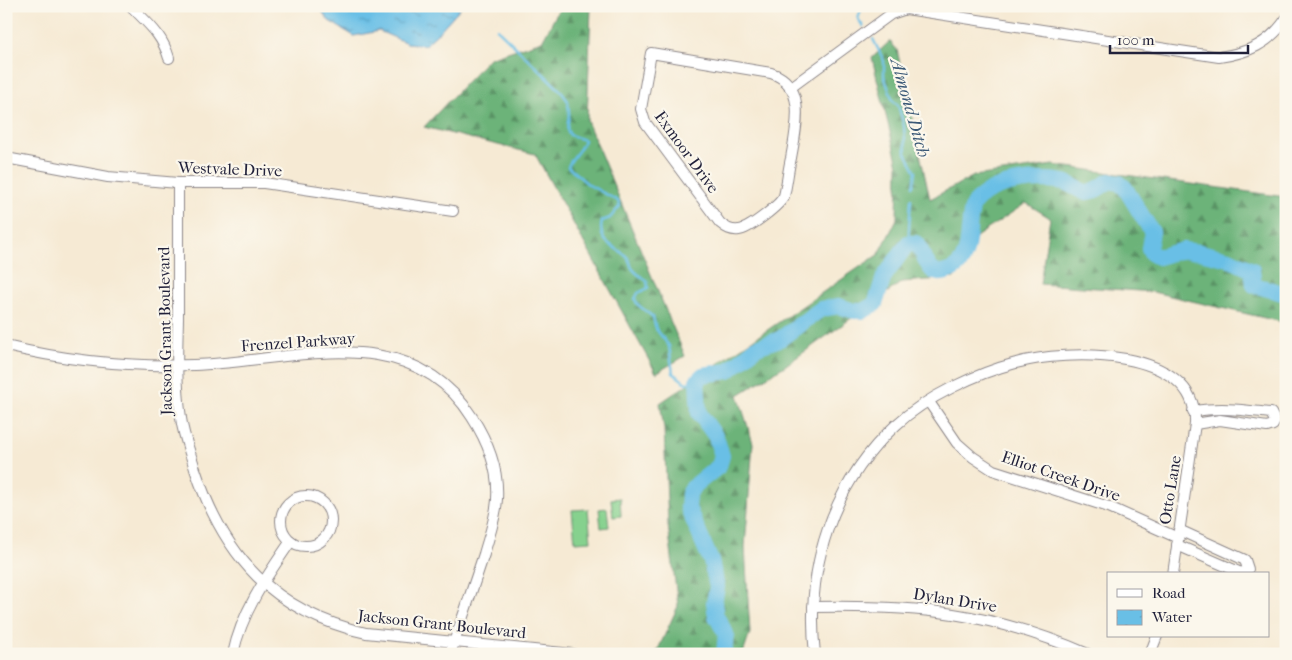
<svg xmlns="http://www.w3.org/2000/svg" width="1292" height="660" font-family="'IM FELL French Canon',serif">
  <style>
    .forest { fill: url(#forest-firs); stroke: #476a5a }
    .pitch { fill: #86d18e; stroke: #547a64 }
    .water { fill: url(#water-ripples); stroke: #467090 }
    .lines { fill: none; stroke-linecap: round; stroke-linejoin: round }
    .stream { stroke: #69bfe6; stroke-width: 2.5 }
    .river { stroke: #69bfe6; stroke-width: 16 }
    .street-casing { stroke: #8c8688; stroke-width: 12 }
    .street { stroke: #fff; stroke-width: 10 }
    .labels { text-anchor: middle; dominant-baseline: central; stroke-width: 4.5; stroke-linejoin: round; paint-order: stroke }
    .street-label { font-size: 16px; fill: #22223b; stroke: #fbf7ec }
    .water-label { font-size: 18px; font-style: italic; fill: #3b5977; stroke: #fbf7ec }
  </style>
  <defs>
    <pattern id="forest-firs" width="22" height="20" patternUnits="userSpaceOnUse" patternTransform="scale(1.25)"><rect width="22" height="20" fill="#6cb379"/><path d="M5 1l3.5 6h-7zM16 11l3.5 6h-7z" fill="#589164"/></pattern>
    <pattern id="water-ripples" width="26" height="14" patternUnits="userSpaceOnUse" patternTransform="scale(1.25)"><rect width="26" height="14" fill="#69bfe6"/><path d="M2 4q2-2 4 0t4 0M15 11q2-2 4 0t4 0" fill="none" stroke="#569bbc"/></pattern>
  </defs>
  <rect width="100%" height="100%" fill="#fbf7ec"/>
  <filter id="ink" filterUnits="userSpaceOnUse"><feTurbulence type="fractalNoise" baseFrequency=".02" numOctaves="2"/><feDisplacementMap in="SourceGraphic" scale="10" xChannelSelector="R" yChannelSelector="G"/><feConvolveMatrix kernelMatrix="1 2 1 2 8 2 1 2 1" color-interpolation-filters="sRGB"/></filter>
  <filter id="wash" filterUnits="userSpaceOnUse"><feTurbulence type="fractalNoise" baseFrequency=".0096" numOctaves="4" result="noise"/><feDisplacementMap in="SourceGraphic" scale="20" xChannelSelector="R" yChannelSelector="G"/><feGaussianBlur stdDeviation="1.12" result="paint"/><feColorMatrix in="noise" values="0 0 0 0 0 0 0 0 0 0 0 0 0 0 0 0 0 1.4 0 .05"/><feComposite in="paint" operator="in"/></filter>
  <g filter="url(#wash)">
    <rect width="100%" height="100%" fill="#f6ead4"/>
    <g class="forest">
      <polygon points="561,6 591,6 587,121 685,356 656,373 535,154 424,127 489,58 542,41"/>
      <polygon points="890,41 897,50 930,199 974,176 1053,165 1286,197 1286,323 1153,292 1040,284 1050,218 1026,203 976,237 954,278 902,282 786,365 738,395 753,443 745,547 750,633 743,654 656,654 678,606 668,525 664,429 660,403 879,254 897,219 898,165 872,58"/>
    </g>
    <g class="pitch">
      <polygon points="620,498 621,516 613,517 611,499"/>
      <polygon points="607,508 609,527 601,528 599,509"/>
      <polygon points="588,509 591,541 575,542 572,510"/>
    </g>
    <polygon class="water" points="318,6 462,6 436,35 425,45 407,43 379,31 354,36 329,21"/>
    <g class="lines">
      <g class="stream">
        <polyline points="862,6 858,19 863,26"/>
        <path d="M497 29 560 90 568 101 569 114 567 130 570 135 584 140C581 151 572 156 568 167L589 185 618 201 620 206 610 218 602 221C597 244 615 245 627 257 630 260 630 264 632 268 635 273 642 277 647 281L648 288 638 293 635 299 637 304 653 317 656 329 669 346 673 373 686 383 697 381"/>
        <polyline points="873,39 884,61 884,76 893,101 898,105 904,126 906,153 916,172 913,186"/>
        <polyline points="908,243 911,199"/>
      </g>
      <path class="river" d="M724 654 726 634 716 616 714 603 717 587 711 561 688 508 689 494 693 487 719 466 722 456 716 437 699 413 697 381 703 375 728 371 757 347 780 339 821 309 839 306 854 311H863L875 304 884 277 908 243H916C923 251 925 263 932 270 936 273 941 274 946 272 976 263 965 226 973 205 990 181 1038 177 1064 182 1071 184 1078 190 1085 192 1094 193 1102 186 1109 181L1119 183 1125 188 1152 232 1149 248 1151 253 1158 257 1183 250 1200 252 1229 259 1252 270 1254 285 1286 294"/>
    </g>
  </g>
  <g filter="url(#ink)">
    <g class="lines">
      <g class="street-casing">
        <g id="street">
          <path d="M131 6C148 24 162 34 169 58"/>
          <path d="M651 53 771 73C808 85 796 129 791 158 788 171 787 184 784 196 780 205 749 229 739 230 731 231 726 228 720 223L645 122 641 109Z"/>
          <path d="M790 88 891 14 906 9 1219 57C1248 53 1269 44 1286 19"/>
          <polyline points="6,158 108,177 178,183 264,183 453,211"/>
          <path d="M178 183C178 228 178 274 178 319 177 352 176 385 181 418 183 435 190 452 195 469 224 557 274 612 366 633L573 654"/>
          <path d="M6 346C68 361 131 367 194 365 290 362 409 317 472 417 488 442 499 469 497 499 496 518 489 536 484 554 473 587 462 620 450 654"/>
          <polyline points="929,402 957,443 973,457 993,470 1109,507 1178,538"/>
          <path d="M1193 411C1224 407 1242 410 1271 413L1275 421 1273 425 1267 427 1220 420 1195 424"/>
          <circle cx="306" cy="521" r="25"/>
          <polyline points="1177,545 1239,572 1245,573 1248,569 1245,560 1179,530"/>
          <path d="M813 607C917 605 991 612 1088 654"/>
          <path d="M233 654C242 611 267 576 291 541"/>
          <path d="M815 654C805 568 832 484 896 425 926 397 977 373 1016 363 1065 349 1199 346 1195 424L1173 574"/>
          <polyline points="1150,654 1157,636"/>
        </g>
      </g>
      <use href="#street" class="street"/>
    </g>
  </g>
  <g class="labels">
    <g class="street-label">
      <text transform="translate(687 152) rotate(54)">Exmoor Drive</text>
      <text transform="translate(230 169) rotate(2)">Westvale Drive</text>
      <text transform="translate(165 331) rotate(-91)">Jackson Grant Boulevard</text>
      <text transform="translate(298 342) rotate(-4)">Frenzel Parkway</text>
      <text transform="translate(1061 476) rotate(19)">Elliot Creek Drive</text>
      <text transform="translate(1170 490) rotate(-81)">Otto Lane</text>
      <text transform="translate(955 600) rotate(9)">Dylan Drive</text>
      <text transform="translate(442 624) rotate(6)">Jackson Grant Boulevard</text>
    </g>
    <g class="water-label">
      <text transform="translate(910 108) rotate(74)">Almond Ditch</text>
    </g>
  </g>
  <rect width="1292" height="660" fill="none" stroke="#fbf7ec" stroke-width="25"/>
  <rect x="1107" y="572" width="162" height="65" fill="#fbf7ec" stroke="#a4a2a5"/>
  <rect x="1117" y="589" width="25" height="8" fill="#ffffff" stroke="#a4a2a5"/>
  <text x="1152" y="598" font-size="15" fill="#22223b">Road</text>
  <rect x="1117" y="610" width="25" height="15" fill="url(#water-ripples)" stroke="#a4a2a5"/>
  <text x="1152" y="622" font-size="15" fill="#22223b">Water</text>
  <path d="M1110 45v8h138v-8" fill="none" stroke="#22223b" stroke-width="2.5"/>
  <text x="1117" y="45" font-size="15" fill="#22223b" stroke="#fbf7ec" stroke-width="4" paint-order="stroke">100 m</text>
</svg>
